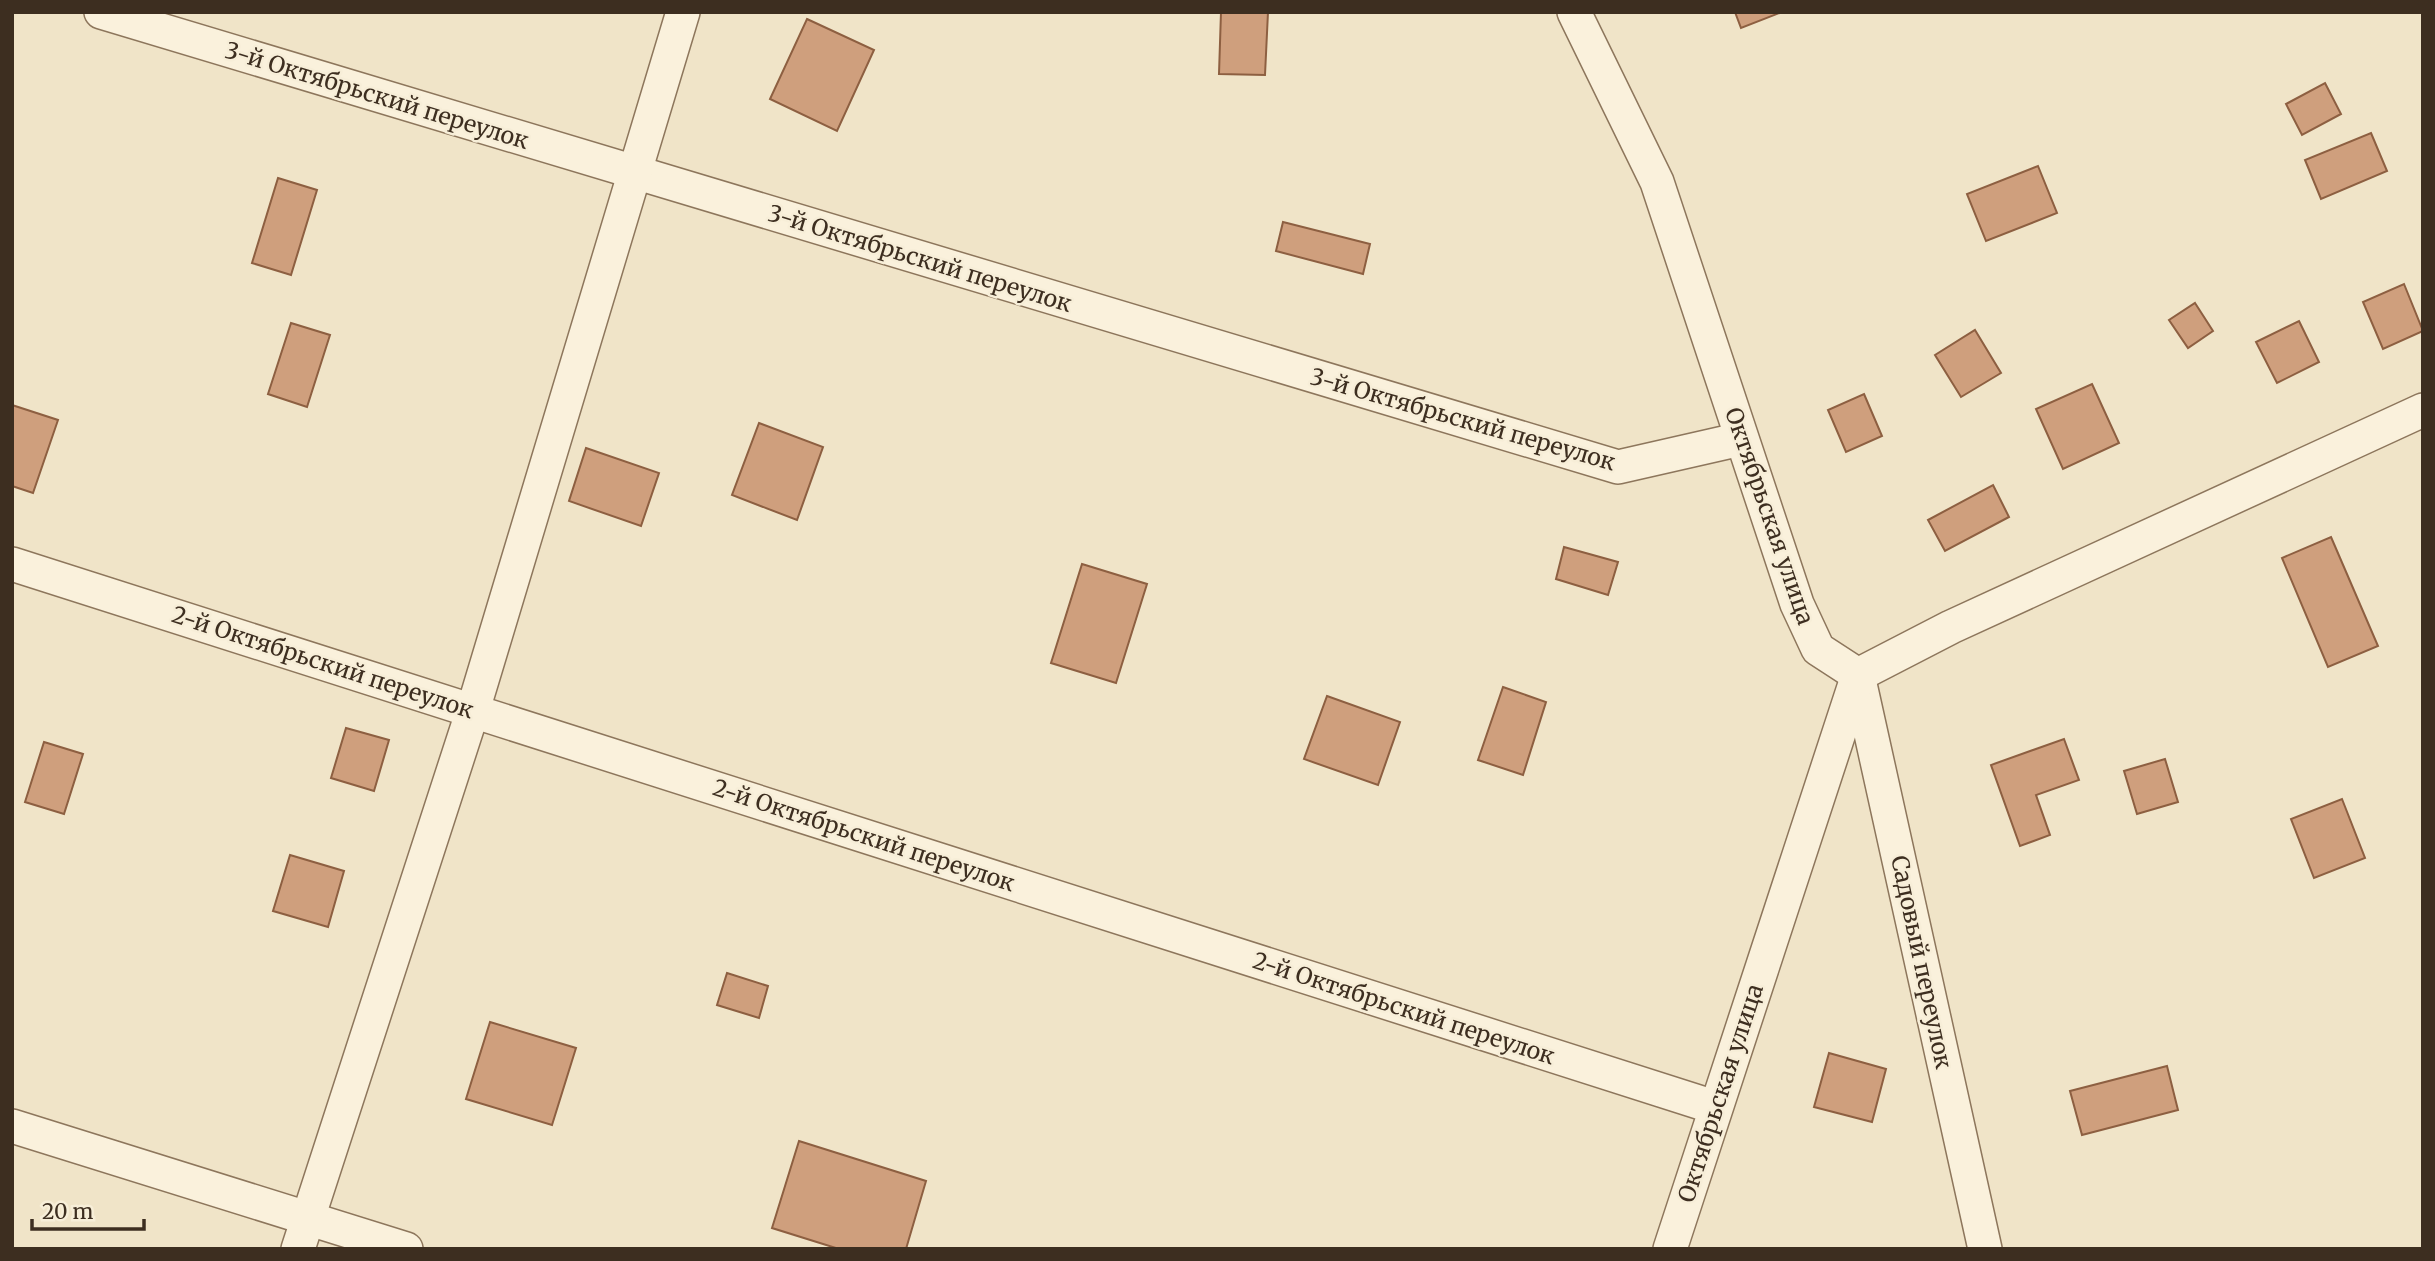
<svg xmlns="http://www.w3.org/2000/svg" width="2435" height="1261" font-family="Merriweather,serif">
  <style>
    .building { fill: #cf9f7d; stroke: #8d5f41; stroke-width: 2 }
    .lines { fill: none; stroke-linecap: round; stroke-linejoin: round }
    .street-casing { stroke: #8d765c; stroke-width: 36 }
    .street { stroke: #faf1dc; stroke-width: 33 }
    .labels { text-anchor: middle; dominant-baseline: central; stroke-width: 5; stroke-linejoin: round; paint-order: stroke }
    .street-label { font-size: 23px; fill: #3d2e20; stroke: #f7eed8 }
  </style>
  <rect width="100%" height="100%" fill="#f0e4c8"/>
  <g class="building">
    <polygon points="1221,12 1268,12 1265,75 1219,74"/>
    <polygon points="1735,12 1782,12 1741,28"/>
    <polygon points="807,19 874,50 837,131 770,99"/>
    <polygon points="2325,83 2341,114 2302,135 2286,104"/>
    <polygon points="2371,133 2387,171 2321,199 2305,160"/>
    <polygon points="2038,166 2057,213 1986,241 1967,194"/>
    <polygon points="278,178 317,190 291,275 252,263"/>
    <polygon points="1283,222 1370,244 1363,274 1276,251"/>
    <polygon points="2404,284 2423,331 2383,349 2363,302"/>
    <polygon points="2195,303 2213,331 2188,348 2169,320"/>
    <polygon points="2299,321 2319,362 2277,383 2256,342"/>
    <polygon points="291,323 330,335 307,407 268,394"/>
    <polygon points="1975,330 2001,373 1961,397 1935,355"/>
    <polygon points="2092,384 2119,443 2063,469 2036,409"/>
    <polygon points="1864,394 1882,436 1846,452 1828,410"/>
    <polygon points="12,405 58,420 33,493 12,486"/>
    <polygon points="759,423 823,447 797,520 732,495"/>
    <polygon points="586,448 659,473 641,526 569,501"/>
    <polygon points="1993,485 2009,517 1945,551 1928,520"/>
    <polygon points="2331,537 2378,646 2328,667 2282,558"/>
    <polygon points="1564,547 1618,562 1608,595 1556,579"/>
    <polygon points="1082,564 1147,584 1116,683 1051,663"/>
    <polygon points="1503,687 1546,702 1523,775 1478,760"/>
    <polygon points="1327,696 1400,722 1378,785 1304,759"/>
    <polygon points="346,728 389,740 374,791 331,778"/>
    <polygon points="2064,739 2079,780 2036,795 2050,835 2020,846 1991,765"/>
    <polygon points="44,742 83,754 64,814 25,802"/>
    <polygon points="2165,759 2178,802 2137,814 2124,771"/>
    <polygon points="2342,799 2365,858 2314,878 2291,819"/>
    <polygon points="290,855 344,871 328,927 273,911"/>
    <polygon points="727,973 768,986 759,1018 717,1005"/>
    <polygon points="490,1022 576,1048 552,1125 466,1099"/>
    <polygon points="1829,1053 1886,1069 1872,1122 1814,1107"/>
    <polygon points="2167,1066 2178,1110 2082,1135 2070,1091"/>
    <polygon points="799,1141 926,1181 906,1249 839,1249 772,1228"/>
  </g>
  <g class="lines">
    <g class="street-casing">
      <g id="street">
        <polyline points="101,12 1618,467 1741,439"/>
        <polyline points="1574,12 1657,182 1797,604 1818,649 1858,675"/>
        <polyline points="12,564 1714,1107"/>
        <polyline points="1858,675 1951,627 2423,410"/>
        <polyline points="1858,675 1985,1249"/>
        <polyline points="12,1126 406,1249"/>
        <polyline points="298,1249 473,710 683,12"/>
        <polyline points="1670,1249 1858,675"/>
      </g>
    </g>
    <use href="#street" class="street"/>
  </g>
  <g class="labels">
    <g class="street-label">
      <text transform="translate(377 95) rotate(17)">3-й Октябрьский переулок</text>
      <text transform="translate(920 258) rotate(17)">3-й Октябрьский переулок</text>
      <text transform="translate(1463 419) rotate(16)">3-й Октябрьский переулок</text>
      <text transform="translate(1770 516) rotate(71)">Октябрьская улица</text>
      <text transform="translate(323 662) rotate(18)">2-й Октябрьский переулок</text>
      <text transform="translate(864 835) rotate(18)">2-й Октябрьский переулок</text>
      <text transform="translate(1922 962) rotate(78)">Садовый переулок</text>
      <text transform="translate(1404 1008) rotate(18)">2-й Октябрьский переулок</text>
      <text transform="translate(1720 1093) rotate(-72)">Октябрьская улица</text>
    </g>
  </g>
  <rect width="2435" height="1261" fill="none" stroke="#3d2e20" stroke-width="28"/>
  <path d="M32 1219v10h112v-10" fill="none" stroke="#3d2e20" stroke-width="3.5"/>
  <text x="42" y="1219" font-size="21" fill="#3d2e20" stroke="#f7eed8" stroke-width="5" paint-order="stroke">20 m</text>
</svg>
